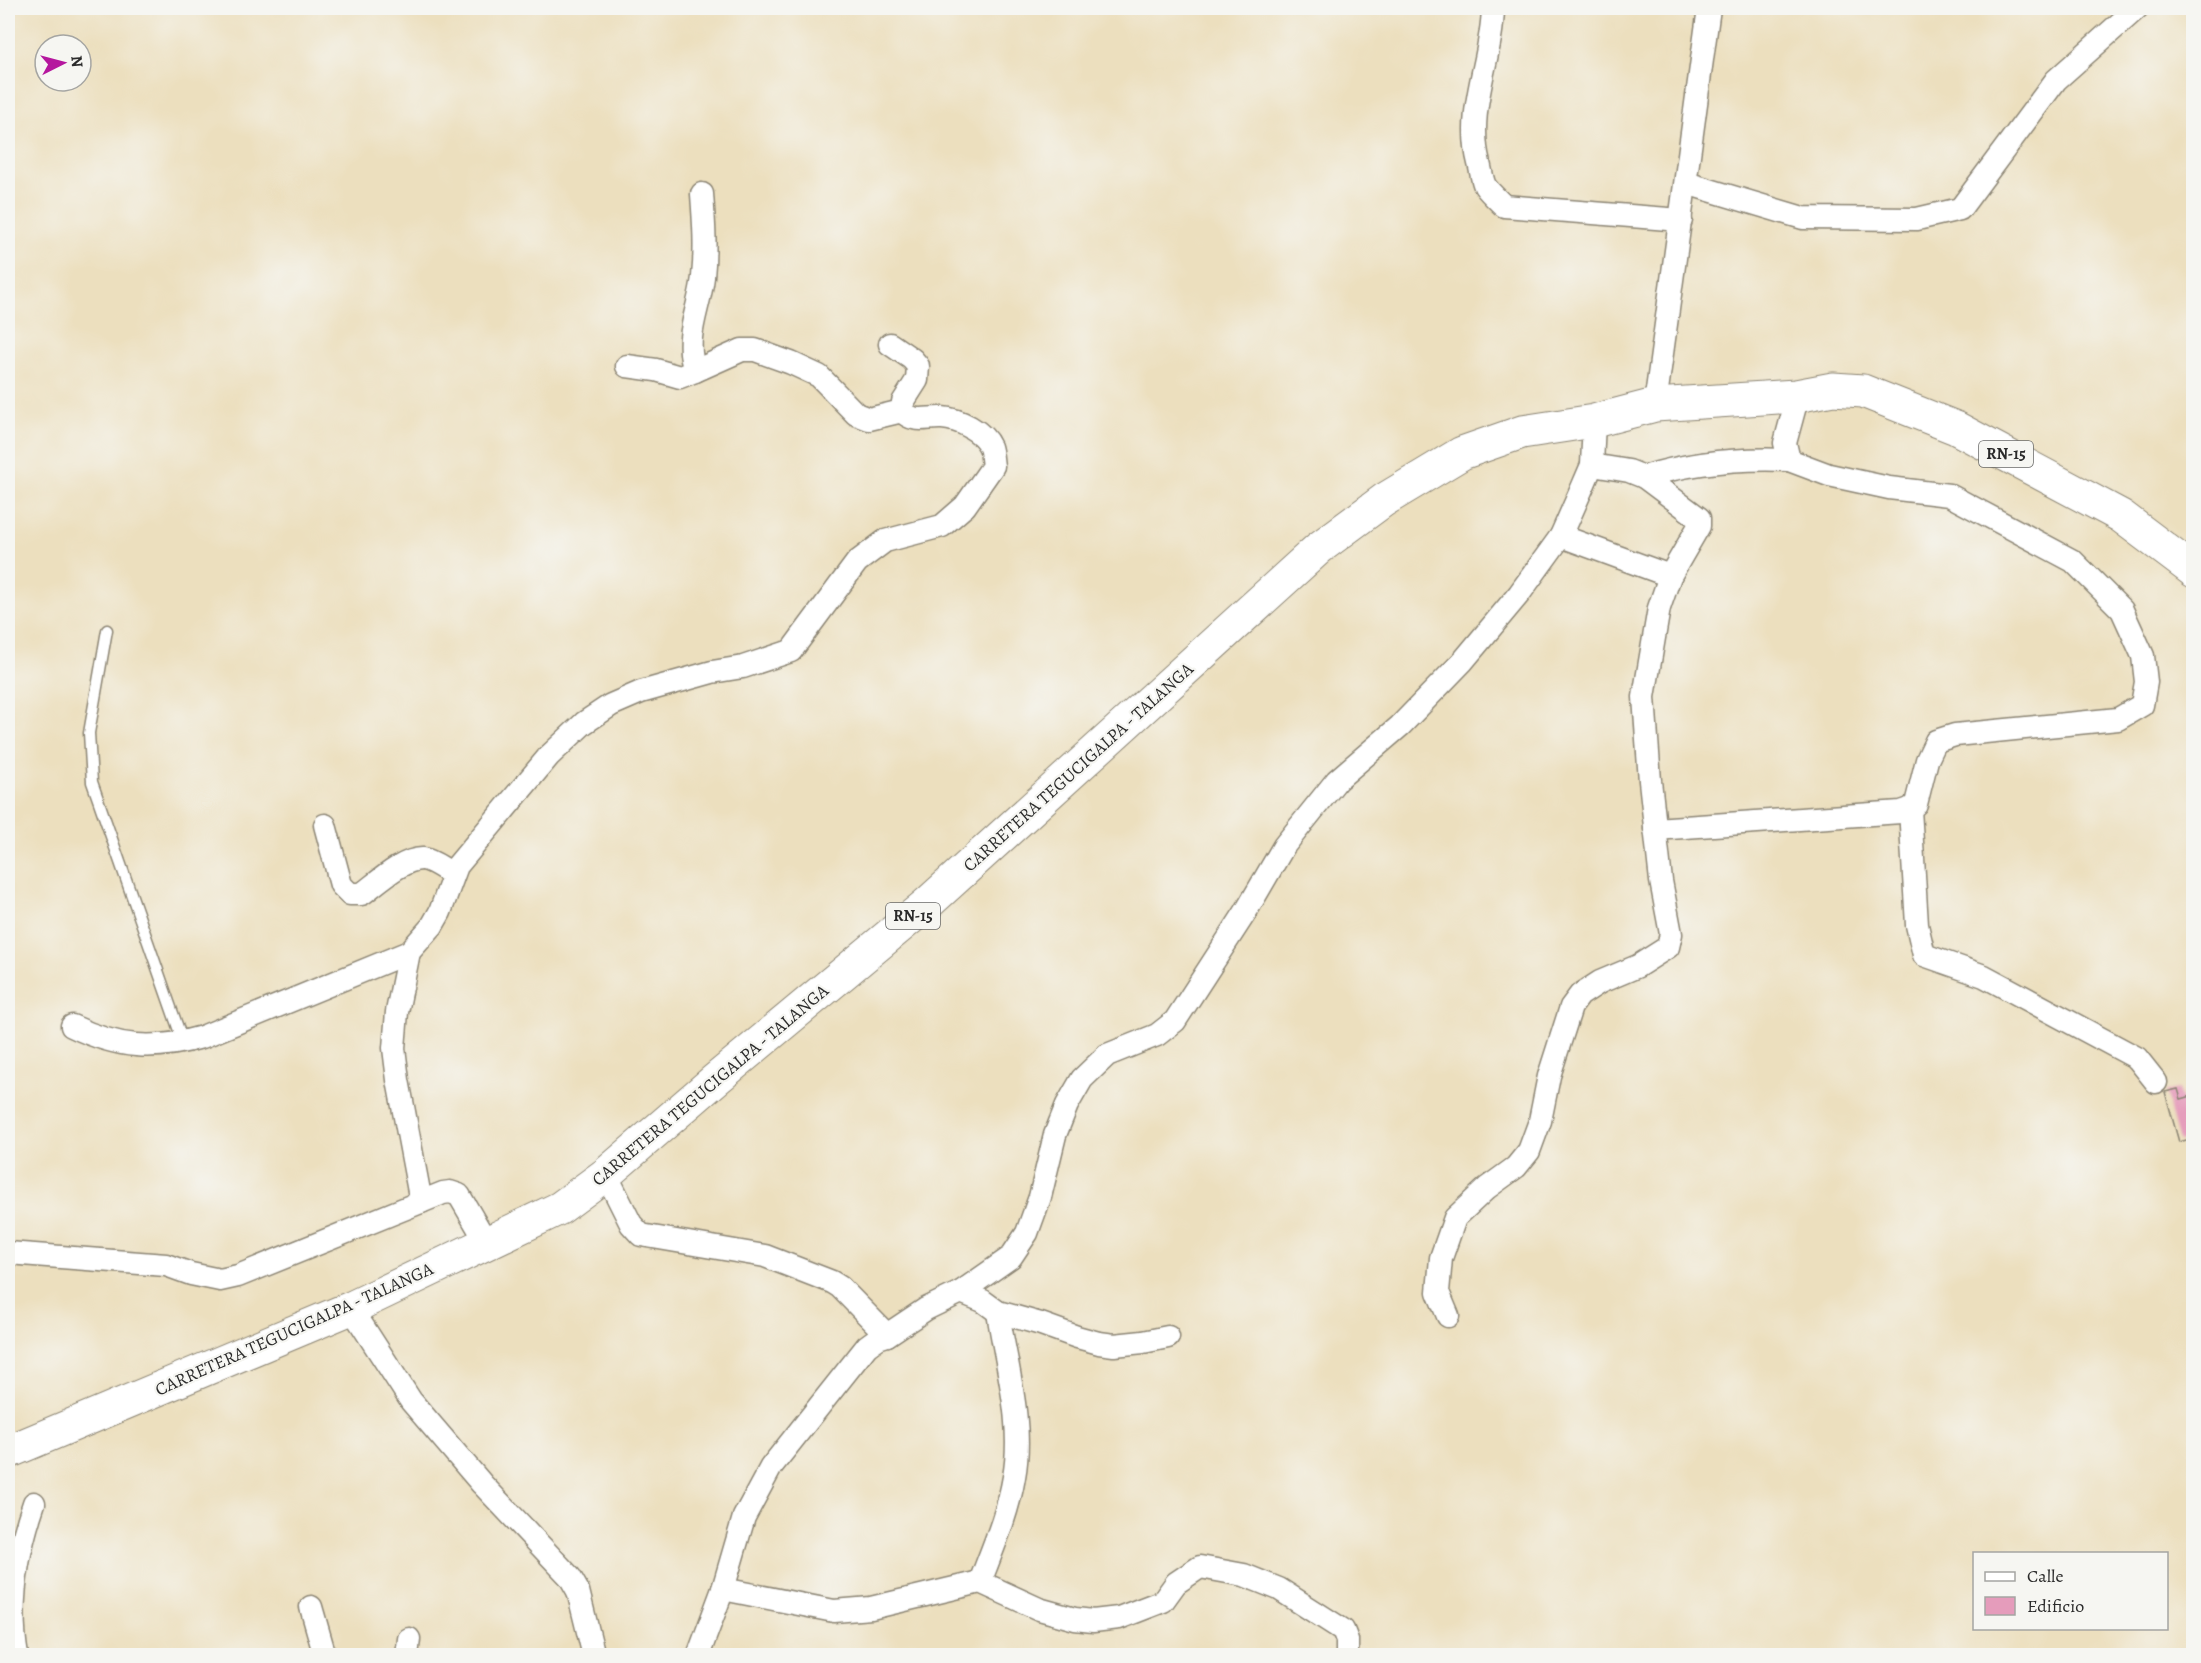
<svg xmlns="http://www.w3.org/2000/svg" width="2201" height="1663" font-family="Alegreya,serif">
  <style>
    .building { fill: #e59cbb }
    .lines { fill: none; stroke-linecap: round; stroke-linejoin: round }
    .lane-casing { stroke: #8c8574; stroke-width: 13 }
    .street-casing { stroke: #8c8574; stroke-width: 25 }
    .primary-casing { stroke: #8c8574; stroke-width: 35 }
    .lane { stroke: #fff; stroke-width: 10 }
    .street { stroke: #fff; stroke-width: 22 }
    .primary { stroke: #fff; stroke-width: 33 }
    .labels { text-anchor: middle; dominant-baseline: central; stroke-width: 4.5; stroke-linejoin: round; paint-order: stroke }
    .shield { fill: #f6f6f2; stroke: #686867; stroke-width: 1.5 }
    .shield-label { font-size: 16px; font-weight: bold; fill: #2b2b2b }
    .street-label { font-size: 18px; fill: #2b2b2b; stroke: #f6f6f2 }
  </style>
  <rect width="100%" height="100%" fill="#f6f6f2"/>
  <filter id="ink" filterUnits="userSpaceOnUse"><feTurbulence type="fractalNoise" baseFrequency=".0167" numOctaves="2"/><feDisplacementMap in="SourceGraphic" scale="12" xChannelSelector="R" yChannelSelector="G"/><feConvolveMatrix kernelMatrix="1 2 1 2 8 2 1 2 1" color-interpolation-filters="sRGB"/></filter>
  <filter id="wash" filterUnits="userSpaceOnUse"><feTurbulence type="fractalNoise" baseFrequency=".008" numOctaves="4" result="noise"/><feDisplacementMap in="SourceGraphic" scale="24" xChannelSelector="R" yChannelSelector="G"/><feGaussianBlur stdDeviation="1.35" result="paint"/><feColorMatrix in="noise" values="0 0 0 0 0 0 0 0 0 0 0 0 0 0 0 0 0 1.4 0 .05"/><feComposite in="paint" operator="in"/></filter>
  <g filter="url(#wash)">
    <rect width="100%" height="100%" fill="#ecdfbe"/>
    <g id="blocks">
      <polygon class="building" points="2178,1089 2181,1099 2192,1096 2194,1102 2194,1138 2179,1142 2165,1092"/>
    </g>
  </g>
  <g filter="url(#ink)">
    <use href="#blocks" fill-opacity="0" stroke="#8c8574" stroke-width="1.5"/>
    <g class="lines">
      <g class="lane-casing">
        <polyline id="lane" points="107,630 89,733 92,782 183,1042"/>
      </g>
      <g class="street-casing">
        <g id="street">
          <path d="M1493 8C1492 61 1465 109 1479 163 1481 170 1482 180 1485 186 1490 193 1498 200 1504 206L1681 220"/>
          <polyline points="1686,183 1803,218 1917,219 1960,209 2056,80 2137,8"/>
          <path d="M702 194C704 221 706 249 703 277 699 311 683 337 695 371L742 350H755L791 363 819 376 856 414 869 419 902 411"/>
          <polyline points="627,366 656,370 680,377 695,371"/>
          <polyline points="1655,405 1709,8"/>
          <path d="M1644 477C1691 462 1741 458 1789 460"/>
          <polyline points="1561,536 1670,576"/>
          <polyline points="1910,809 1917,925 1924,955 1984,976 2137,1058 2156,1082"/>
          <path d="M325 825 341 885 350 894H362C377 883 403 858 423 859 432 860 445 870 453 874"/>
          <polyline points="1655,829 1901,812 1910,809 1916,804 1927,760 1936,741 1955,735 2118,719 2142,705 2146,682 2143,656 2122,610 2073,561 1949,495 1889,488 1829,475 1789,460 1785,443 1798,395"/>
          <path d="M72 1026C118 1048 154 1051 202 1037L409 952"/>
          <polyline points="606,1174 631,1224 641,1235 765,1256 832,1282 840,1287 887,1335"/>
          <path d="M421 1202 398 1080 394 1048 397 1012 409 952 432 926 440 912 457 866 549 756 584 723 611 705 641 692 712 672 743 667 791 651 857 562 885 541 942 526 965 506 993 466C992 460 992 453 990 447 983 431 959 419 942 418 927 417 914 424 902 411L903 402 917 380 918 366 912 359 890 344"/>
          <polyline points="8,1253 166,1265 191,1274 220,1280 238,1276 443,1193 450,1192 459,1195 487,1243"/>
          <polyline points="961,1292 1011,1257 1027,1233 1040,1197 1055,1135 1067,1105 1082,1079 1107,1055 1157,1035 1175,1021 1245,913 1284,846 1337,780 1400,726 1463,661 1519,594 1561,536 1583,486 1592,465 1594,421"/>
          <polyline points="351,1308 411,1401 482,1484 570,1577 578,1591 594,1656"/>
          <polyline points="1448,1316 1438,1292 1441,1258 1455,1218 1487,1188 1516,1167 1529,1151 1540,1121 1549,1076 1571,1007 1580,995 1600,982 1638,966 1668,947 1671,934 1661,881 1650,781 1644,697 1659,608 1670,576 1699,526 1699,518 1644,477 1629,471 1592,465"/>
          <path d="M980 1582C993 1548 1008 1513 1014 1477 1024 1422 1006 1366 998 1312"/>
          <polyline points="723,1589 834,1611 871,1608 980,1582 1039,1609 1075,1619 1093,1621 1119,1618 1163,1601 1176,1583 1200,1567 1244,1575 1279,1589 1343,1630 1347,1640 1347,1656"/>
          <polyline points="311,1607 325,1656"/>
          <path d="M17 1656C8 1604 17 1552 34 1503"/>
          <polyline points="407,1656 409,1639"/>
          <polyline points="698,1656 723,1589 744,1517 771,1467 867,1346 878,1338 887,1335 926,1309 961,1292 983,1301 998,1312 1041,1324 1077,1337 1099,1343 1114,1345 1143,1342 1168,1337"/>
        </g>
      </g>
      <g class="primary-casing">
        <polyline id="primary" points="8,1452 351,1308 560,1208 606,1174 715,1080 927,904 1319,548 1384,500 1462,453 1522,432 1594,421 1655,405 1796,396 1833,389 1863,391 1956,428 2121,516 2194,571"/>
      </g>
      <use href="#lane" class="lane"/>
      <use href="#street" class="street"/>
      <use href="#primary" class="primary"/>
    </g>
  </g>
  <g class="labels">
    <g class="shield">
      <rect x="1979" y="441" width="54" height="26" rx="4.5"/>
      <rect x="886" y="903" width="54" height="26" rx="4.5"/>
    </g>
    <g class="shield-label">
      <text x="2006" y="454">RN-15</text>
      <text x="913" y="916">RN-15</text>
    </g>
    <g class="street-label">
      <text transform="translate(1078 767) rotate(-42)">CARRETERA TEGUCIGALPA - TALANGA</text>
      <text transform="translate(710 1085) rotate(-40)">CARRETERA TEGUCIGALPA - TALANGA</text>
      <text transform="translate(294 1329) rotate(-24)">CARRETERA TEGUCIGALPA - TALANGA</text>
    </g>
  </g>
  <rect width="2201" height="1663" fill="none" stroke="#f6f6f2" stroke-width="30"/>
  <rect x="1973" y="1552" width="195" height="78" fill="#f6f6f2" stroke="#a5a5a2" stroke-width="1.5"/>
  <rect x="1985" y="1572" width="30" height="9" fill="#ffffff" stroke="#a5a5a2" stroke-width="1.5"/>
  <text x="2027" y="1582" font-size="18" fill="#2b2b2b">Calle</text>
  <rect x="1985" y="1597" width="30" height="18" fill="#e59cbb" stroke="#a5a5a2" stroke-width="1.5"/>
  <text x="2027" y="1612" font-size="18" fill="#2b2b2b">Edificio</text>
  <g transform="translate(63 63) rotate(84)"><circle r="28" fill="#f6f6f2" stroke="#a5a5a2" stroke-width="1.5"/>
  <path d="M0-4.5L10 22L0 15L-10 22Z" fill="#b5179e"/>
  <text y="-9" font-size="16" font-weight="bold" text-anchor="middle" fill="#2b2b2b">N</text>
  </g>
</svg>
